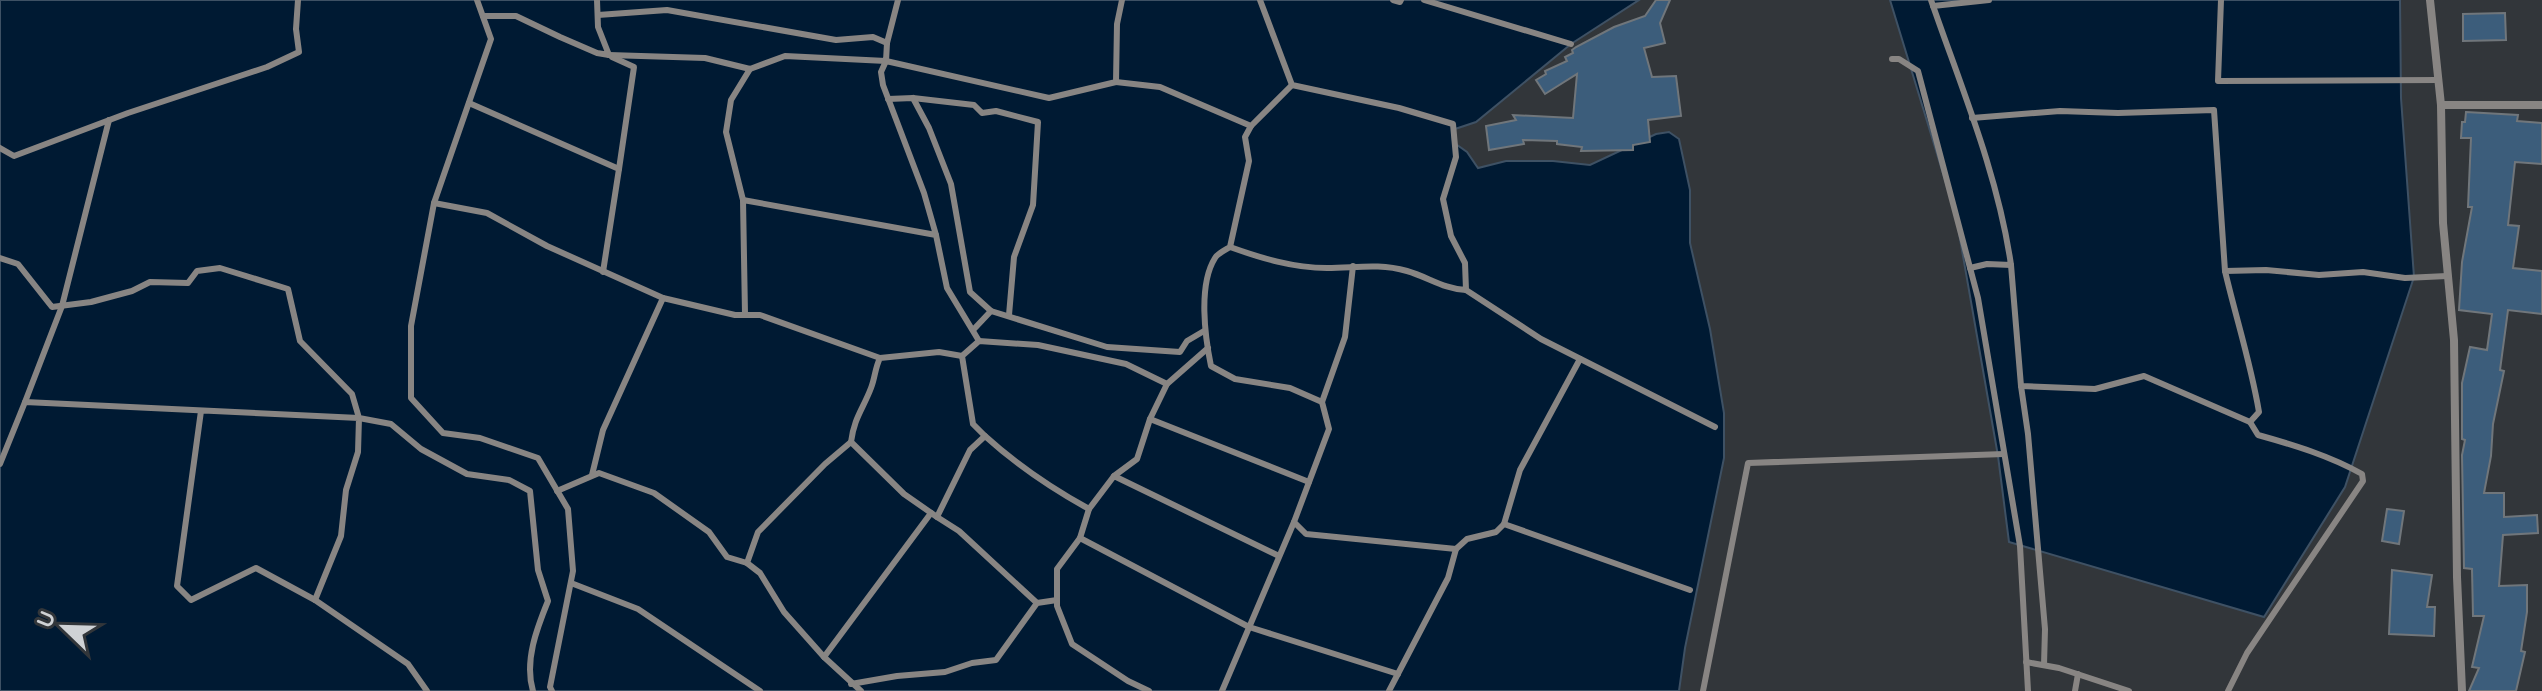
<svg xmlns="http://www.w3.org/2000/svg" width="2542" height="691" font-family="Quicksand,sans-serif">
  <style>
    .water { fill: #001a33; stroke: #3e5164; stroke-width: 2 }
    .building { fill: #3c5d7b; stroke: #70767b; stroke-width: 2 }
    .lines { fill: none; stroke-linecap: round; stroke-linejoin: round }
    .lane { stroke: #888583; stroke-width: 6 }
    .street { stroke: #888583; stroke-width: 8 }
  </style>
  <rect width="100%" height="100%" fill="#32363a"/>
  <g class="water">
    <polygon points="0,0 1639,0 1571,44 1476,122 1452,130 1453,142 1467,152 1478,168 1506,161 1553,161 1590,165 1656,134 1669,132 1679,139 1690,190 1690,243 1710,329 1724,413 1724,458 1685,648 1679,691 0,691"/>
    <polygon points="1890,0 2400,0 2401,98 2414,277 2345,487 2264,617 2009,542 1998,456 1956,216"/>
  </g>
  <g class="building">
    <polygon points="1656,0 1670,0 1660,23 1665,43 1644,48 1652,77 1676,76 1681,116 1648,120 1650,142 1633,145 1633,150 1581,151 1582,147 1557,144 1557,141 1523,140 1524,144 1489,150 1486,126 1516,120 1513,115 1573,118 1577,74 1545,94 1536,80 1546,74 1545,71 1567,61 1565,57 1573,53 1572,50 1576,47 1614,27 1645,16"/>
    <polygon points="2505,13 2506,40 2463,41 2463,14"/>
    <polygon points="2466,112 2518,115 2517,121 2542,123 2542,164 2515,162 2508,225 2519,226 2513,268 2542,271 2542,314 2508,310 2500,370 2504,371 2493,424 2491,456 2484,493 2504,493 2504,517 2537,515 2538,533 2503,535 2499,586 2527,585 2527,612 2521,651 2525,652 2516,691 2469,691 2479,668 2472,667 2484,616 2473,616 2472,569 2464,568 2462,455 2465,440 2462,439 2462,383 2470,347 2487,350 2492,314 2459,310 2462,262 2472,207 2468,207 2471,138 2461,138 2462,122 2465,122"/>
    <polygon points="2387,509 2404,511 2399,544 2382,541"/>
    <polygon points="2392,570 2432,575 2427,607 2435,607 2434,636 2389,634"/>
  </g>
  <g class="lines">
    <g class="lane">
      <polyline points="477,0 491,39 434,203 411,326 411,398 443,433 480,438 538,458 568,509 573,571 550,687 552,691"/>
      <polyline points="1393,0 1400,2 1401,0"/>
      <polyline points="1424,0 1571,44"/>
      <path d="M1931 0C1961 87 1998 174 2011 265L1987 264 1970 268"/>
      <polyline points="2221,0 2218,81 2438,80"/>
      <polyline points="1933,6 1989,0"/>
      <polyline points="598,15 667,10 836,40 873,37 887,43 898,0"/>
      <polyline points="483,16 516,16 560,37 597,53 609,55 598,27 597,0"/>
      <polyline points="609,55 705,58 750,69 785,56 886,61 887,43"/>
      <polyline points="612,57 634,67 619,169"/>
      <polyline points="1892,59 1899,59 1918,71 1978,298 2020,546 2028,691"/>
      <polyline points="1116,82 1160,87 1251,126 1292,85"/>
      <polyline points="913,98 929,128 951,184 970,292 991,311"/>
      <polyline points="888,99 913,98 974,105 982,113 996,111 1038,122 1033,205 1014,257 1009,315"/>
      <polyline points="469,103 619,169 603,272"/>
      <polyline points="1972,118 2060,111 2118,113 2214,110 2225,271"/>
      <path d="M1251 126 1245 137 1249 161 1230 247C1225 250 1217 254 1215 258 1198 285 1205 337 1211 366L1235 379 1290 388 1322 402"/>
      <polyline points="0,148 14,156 128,113 267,67 299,52 296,29 298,0"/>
      <polyline points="743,200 726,132 731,100 750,69"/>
      <polyline points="434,203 487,213 547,246 663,298"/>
      <polyline points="936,235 924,193 883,85 881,72 886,61 1049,98 1116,82 1117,24 1122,0"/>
      <path d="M1230 247C1261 258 1293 268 1327 268 1356 268 1378 263 1407 271 1428 277 1444 289 1466 290L1465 263 1451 236 1443 199 1456 157 1453 124 1399 108 1292 85 1260 0"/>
      <path d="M0 258 18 264 52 307 91 302 132 291 150 282 188 283 197 271 220 268 288 289 300 341 352 394 359 418 391 424 421 449 467 474 509 480 530 491 538 570 548 601C537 628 524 661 533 691"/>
      <path d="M2011 265 2021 386 2095 389 2144 376 2250 422 2259 412C2251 364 2236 318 2225 271L2266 270 2319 275 2363 272 2405 278 2447 276"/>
      <polyline points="1353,266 1345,337 1322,402 1329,429 1294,522 1306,534 1456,549 1467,539 1496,532 1504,524 1520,470 1580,359"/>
      <polyline points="1466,290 1541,339 1715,427"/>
      <polyline points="745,314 743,200 936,235 947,288 979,341"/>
      <polyline points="974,329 991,311 1107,347 1180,352 1187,341 1204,331"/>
      <polyline points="1208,348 1167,384 1150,419 1309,482"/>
      <polyline points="2021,386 2028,434 2045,629 2044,665"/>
      <polyline points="25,402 62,306 109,120"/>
      <polyline points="985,436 973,424 962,356 979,341 1038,345 1126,364 1167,384"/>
      <polyline points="0,464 25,402 359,418 358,452 346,490 341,536 315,600 256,568 191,600 177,586 201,411"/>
      <polyline points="592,475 603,430 663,298 735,315 760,315 880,358"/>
      <polyline points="1114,476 1137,459 1150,419"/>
      <polyline points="557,491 599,473 654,493 709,532 727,557 747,563"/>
      <path d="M937 517 904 494 851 442C854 418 863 409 871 388 875 378 875 368 880 358L939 352 962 356"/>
      <polyline points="1504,524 1690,590"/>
      <polyline points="1080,538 1057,569 1057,606 1072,644 1128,681 1149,691"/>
      <polyline points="1279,556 1114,476 1089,509 1080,538 1249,627 1398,674"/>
      <polyline points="571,583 638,609 760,691"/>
      <polyline points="315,600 408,664 427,691"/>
      <path d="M1037 603 959 531 937 517 970 450 985 436C1017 465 1051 488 1089 509"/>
      <polyline points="824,657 784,612 760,573 747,563 758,532 825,464 851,442"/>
      <polyline points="2026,662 2059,668 2129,691"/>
      <polyline points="851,684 897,676 945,672 972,663 996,660 1037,603 1057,600"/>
      <polyline points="861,691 824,657 931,513"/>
      <polyline points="1222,691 1294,522"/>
      <polyline points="1389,691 1448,578 1456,549"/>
      <polyline points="1703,691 1748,463 2004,454"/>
      <polyline points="2075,691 2078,674"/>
      <path d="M2228 691 2247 653 2363 481 2362 474C2330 456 2294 445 2258 435L2250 422"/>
    </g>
    <g class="street">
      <polyline points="2430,0 2441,105 2443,223 2454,340 2457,577 2462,691"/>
      <polyline points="2441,105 2542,105"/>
    </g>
  </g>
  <g transform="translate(64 627) rotate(293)" stroke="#32363a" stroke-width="6" paint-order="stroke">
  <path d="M0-6L14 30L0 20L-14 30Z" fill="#cfd2d5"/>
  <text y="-12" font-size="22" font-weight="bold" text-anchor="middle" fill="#cfd2d5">U</text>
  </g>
</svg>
